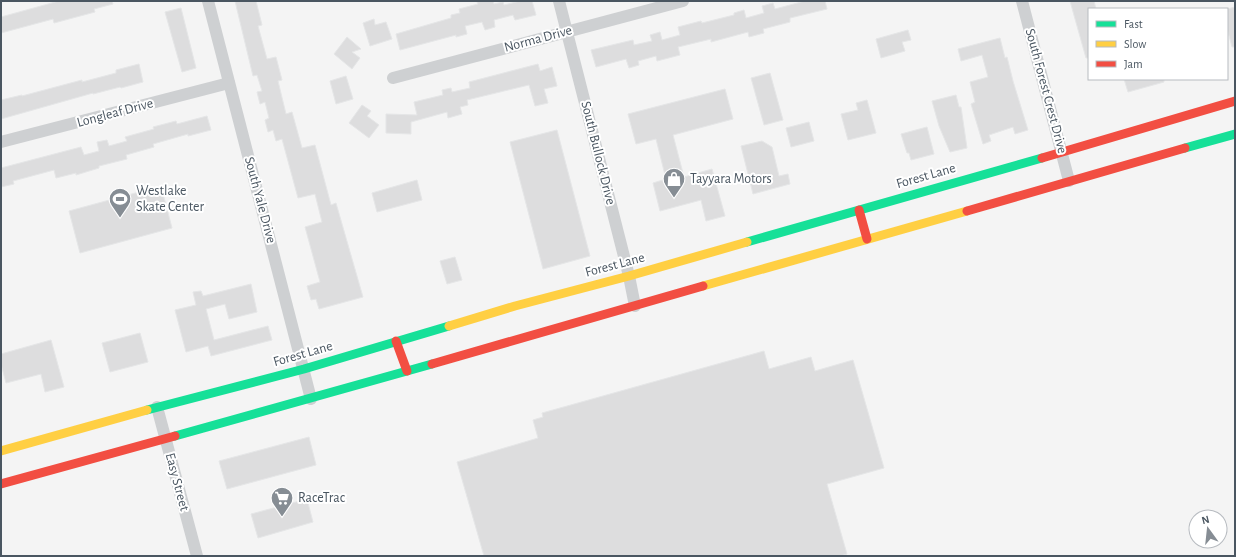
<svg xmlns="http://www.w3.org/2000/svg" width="1236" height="557" font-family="'Alegreya Sans',sans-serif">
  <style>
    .building { fill: #ddddde; stroke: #e5e6e7 }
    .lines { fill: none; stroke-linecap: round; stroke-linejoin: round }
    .street { stroke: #ced0d2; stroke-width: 12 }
    .fast { stroke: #16e098; stroke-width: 9 }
    .slow { stroke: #ffcf43; stroke-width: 9 }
    .jam { stroke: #f24e42; stroke-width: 9 }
    .labels { text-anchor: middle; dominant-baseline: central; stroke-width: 4; stroke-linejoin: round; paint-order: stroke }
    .street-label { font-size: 14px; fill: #4a5661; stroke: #fff }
    .poi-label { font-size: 14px; fill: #4a5661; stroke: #fff; text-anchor: start }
  </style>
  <rect width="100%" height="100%" fill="#f4f4f4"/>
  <g class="building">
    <polygon points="59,1 112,1 113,4 94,9 95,12 54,23 53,19 1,33 1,17"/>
    <polygon points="235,1 256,1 262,25 258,26 267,59 276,57 282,80 278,81 286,114 292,112 302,148 315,145 331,205 336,203 363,297 319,309 316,299 311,300 307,286 320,282 305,227 322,222 315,194 298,198 282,139 276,141 273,130 268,132 265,120 269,118 265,102 260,104 257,92 262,91 257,75 253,76"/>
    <polygon points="482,1 493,1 494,4 503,2 504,5 520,1 532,1 536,15 515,20 513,15 494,20 495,27 485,30 482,22 465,26 467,34 456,37 456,35 400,50 396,34 451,18 451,15 460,13 459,9 478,4 477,2"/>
    <polygon points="805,1 825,1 827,9 790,18 790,22 763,29 764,33 749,37 748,32 711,42 711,39 678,47 680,55 657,61 656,56 638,61 639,65 629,68 626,59 596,67 591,50 633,40 634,45 652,41 650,35 660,32 662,40 680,35 678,27 701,21 702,23 734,15 734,13 744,10 746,18 764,13 762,6 773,3 775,9"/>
    <polygon points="1070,1 1094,1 1096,9 1089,9 1089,58 1086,58"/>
    <polygon points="1235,7 1235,47 1232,47 1227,28 1227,9"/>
    <polygon points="181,8 196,68 182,72 165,12"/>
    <polygon points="374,19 375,25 386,22 392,39 370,46 363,23"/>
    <polygon points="908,30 911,40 902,42 905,51 881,58 876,39"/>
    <polygon points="347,37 361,49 352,52 360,58 352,69 334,54"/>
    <polygon points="1000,38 1005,58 1007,57 1013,81 1028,130 1015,134 1013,127 989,135 991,141 983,144 971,104 975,102 970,82 988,77 982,55 961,61 958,49"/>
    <polygon points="139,64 143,82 121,88 120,87 93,94 93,93 1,119 1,100 22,95 22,96 82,80 82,82 116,73 116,70"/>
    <polygon points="538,64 540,71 552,67 557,86 544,89 548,103 535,106 529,85 467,100 468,105 460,107 462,114 448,118 447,112 411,122 411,134 386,133 386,114 417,115 414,102 443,95 442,90 451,88 452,92 470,88 469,82"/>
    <polygon points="770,73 783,120 764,125 751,78"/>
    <polygon points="346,76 353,99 336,104 330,81"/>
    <polygon points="1124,79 1164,79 1164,82 1128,92"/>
    <polygon points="725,89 733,119 673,135 684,177 712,169 725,216 706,221 701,200 660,211 653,183 666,179 656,139 636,144 628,114"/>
    <polygon points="956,95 959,107 961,107 967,148 950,152 939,126 932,101"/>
    <polygon points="867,100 876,133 848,140 841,114 858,110 856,103"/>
    <polygon points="362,105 371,111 367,116 379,125 369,138 349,123"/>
    <polygon points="207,116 211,130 188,136 188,134 153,144 154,147 126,155 127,159 99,166 99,168 76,175 76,173 56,178 54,170 13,181 14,184 1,187 1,168 81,147 84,155 99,151 97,142 107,140 109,146 127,141 125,137 154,129 153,127 176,121 177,124"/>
    <polygon points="809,122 814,141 791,147 786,128"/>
    <polygon points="927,127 934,154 911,160 909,153 907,153 901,134"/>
    <polygon points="557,130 590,256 543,269 510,142"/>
    <polygon points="762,141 772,147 779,176 788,174 790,184 753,194 741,146"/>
    <polygon points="417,180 422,200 377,212 372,193"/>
    <polygon points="161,186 172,228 80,253 69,211"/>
    <polygon points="455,257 462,280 447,284 440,261"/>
    <polygon points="251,284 257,312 229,319 225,304 206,309 214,340 268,326 272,340 211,356 208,346 186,352 175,310 196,305 193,292 201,291 203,296"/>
    <polygon points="140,333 148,362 110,372 102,343"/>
    <polygon points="51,340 64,387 45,392 41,374 6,383 1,364 1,354"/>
    <polygon points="764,351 769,369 811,357 815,371 853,360 884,468 827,484 847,554 840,556 484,556 457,462 538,438 533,420 543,417 542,413"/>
    <polygon points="309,437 316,465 227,489 219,461"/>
    <polygon points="307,499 313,522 258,538 251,514"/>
  </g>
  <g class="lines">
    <g class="street">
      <polyline points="208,1 311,399"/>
      <polyline points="559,1 629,276 635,306"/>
      <polyline points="1022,1 1069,181"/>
      <polyline points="393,78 683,1"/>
      <polyline points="1,142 229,83"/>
      <polyline points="157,407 197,556"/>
    </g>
    <g class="fast">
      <polyline points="1185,148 1235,134"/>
      <polyline points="747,242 1042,158"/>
      <polyline points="147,410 304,369 449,326"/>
      <polyline points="175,436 432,364"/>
    </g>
    <g class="slow">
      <polyline points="703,286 967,211"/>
      <polyline points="449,326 515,306 629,276 747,242"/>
      <polyline points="1,451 147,410"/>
    </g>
    <g class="jam">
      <polyline points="1042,158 1235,101"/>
      <polyline points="859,210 867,239"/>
      <polyline points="967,211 1185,148"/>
      <polyline points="396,341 407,371"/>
      <polyline points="432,364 703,286"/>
      <polyline points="1,484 175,436"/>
    </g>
  </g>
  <defs>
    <g id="shop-pin" transform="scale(1.15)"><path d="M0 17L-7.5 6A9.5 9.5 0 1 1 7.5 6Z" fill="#868d94" stroke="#fff"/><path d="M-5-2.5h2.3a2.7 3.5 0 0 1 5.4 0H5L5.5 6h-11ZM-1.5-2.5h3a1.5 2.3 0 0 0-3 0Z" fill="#fff"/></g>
    <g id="stadium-pin" transform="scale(1.15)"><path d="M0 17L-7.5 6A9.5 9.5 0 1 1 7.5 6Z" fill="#868d94" stroke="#fff"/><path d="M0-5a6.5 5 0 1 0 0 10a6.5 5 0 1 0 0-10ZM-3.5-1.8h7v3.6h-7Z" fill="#fff"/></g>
    <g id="supermarket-pin" transform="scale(1.15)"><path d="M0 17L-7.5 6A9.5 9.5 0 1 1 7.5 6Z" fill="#868d94" stroke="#fff"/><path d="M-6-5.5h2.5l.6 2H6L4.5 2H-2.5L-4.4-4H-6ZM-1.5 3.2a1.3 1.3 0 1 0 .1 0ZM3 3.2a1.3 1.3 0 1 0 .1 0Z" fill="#fff"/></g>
  </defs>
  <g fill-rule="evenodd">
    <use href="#shop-pin" x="674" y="179"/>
    <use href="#stadium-pin" x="120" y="199"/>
    <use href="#supermarket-pin" x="282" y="498"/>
  </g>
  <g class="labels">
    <g class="street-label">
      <text transform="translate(538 39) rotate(-15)">Norma Drive</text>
      <text transform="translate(1046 91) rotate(75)">South Forest Crest Drive</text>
      <text transform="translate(115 113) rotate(-15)">Longleaf Drive</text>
      <text transform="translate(598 153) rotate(76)">South Bullock Drive</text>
      <text transform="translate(926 176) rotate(-16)">Forest Lane</text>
      <text transform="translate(260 200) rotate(75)">South Yale Drive</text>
      <text transform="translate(615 265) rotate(-15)">Forest Lane</text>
      <text transform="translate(303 354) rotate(-16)">Forest Lane</text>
      <text transform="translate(177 482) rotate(75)">Easy Street</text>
    </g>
    <g class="poi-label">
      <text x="690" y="179">Tayyara Motors</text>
      <text x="136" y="191">Westlake<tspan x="136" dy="16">Skate Center</tspan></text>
      <text x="298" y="498">RaceTrac</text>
    </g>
  </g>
  <rect width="1236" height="557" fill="none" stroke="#4a5661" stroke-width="4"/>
  <rect x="1088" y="8" width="140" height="72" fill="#ffffff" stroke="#b7bbc0"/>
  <rect x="1096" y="21" width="20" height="6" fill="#16e098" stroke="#b7bbc0"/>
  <text x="1124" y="28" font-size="12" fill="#4a5661">Fast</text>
  <rect x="1096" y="41" width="20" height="6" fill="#ffcf43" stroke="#b7bbc0"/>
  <text x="1124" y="48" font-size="12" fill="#4a5661">Slow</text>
  <rect x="1096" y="61" width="20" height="6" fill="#f24e42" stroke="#b7bbc0"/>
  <text x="1124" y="68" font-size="12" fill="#4a5661">Jam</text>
  <g transform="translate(1208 529) rotate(345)"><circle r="19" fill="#ffffff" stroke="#b7bbc0"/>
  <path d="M0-3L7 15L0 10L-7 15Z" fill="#868d94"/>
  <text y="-6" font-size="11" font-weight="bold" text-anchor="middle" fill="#4a5661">N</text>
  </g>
</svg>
